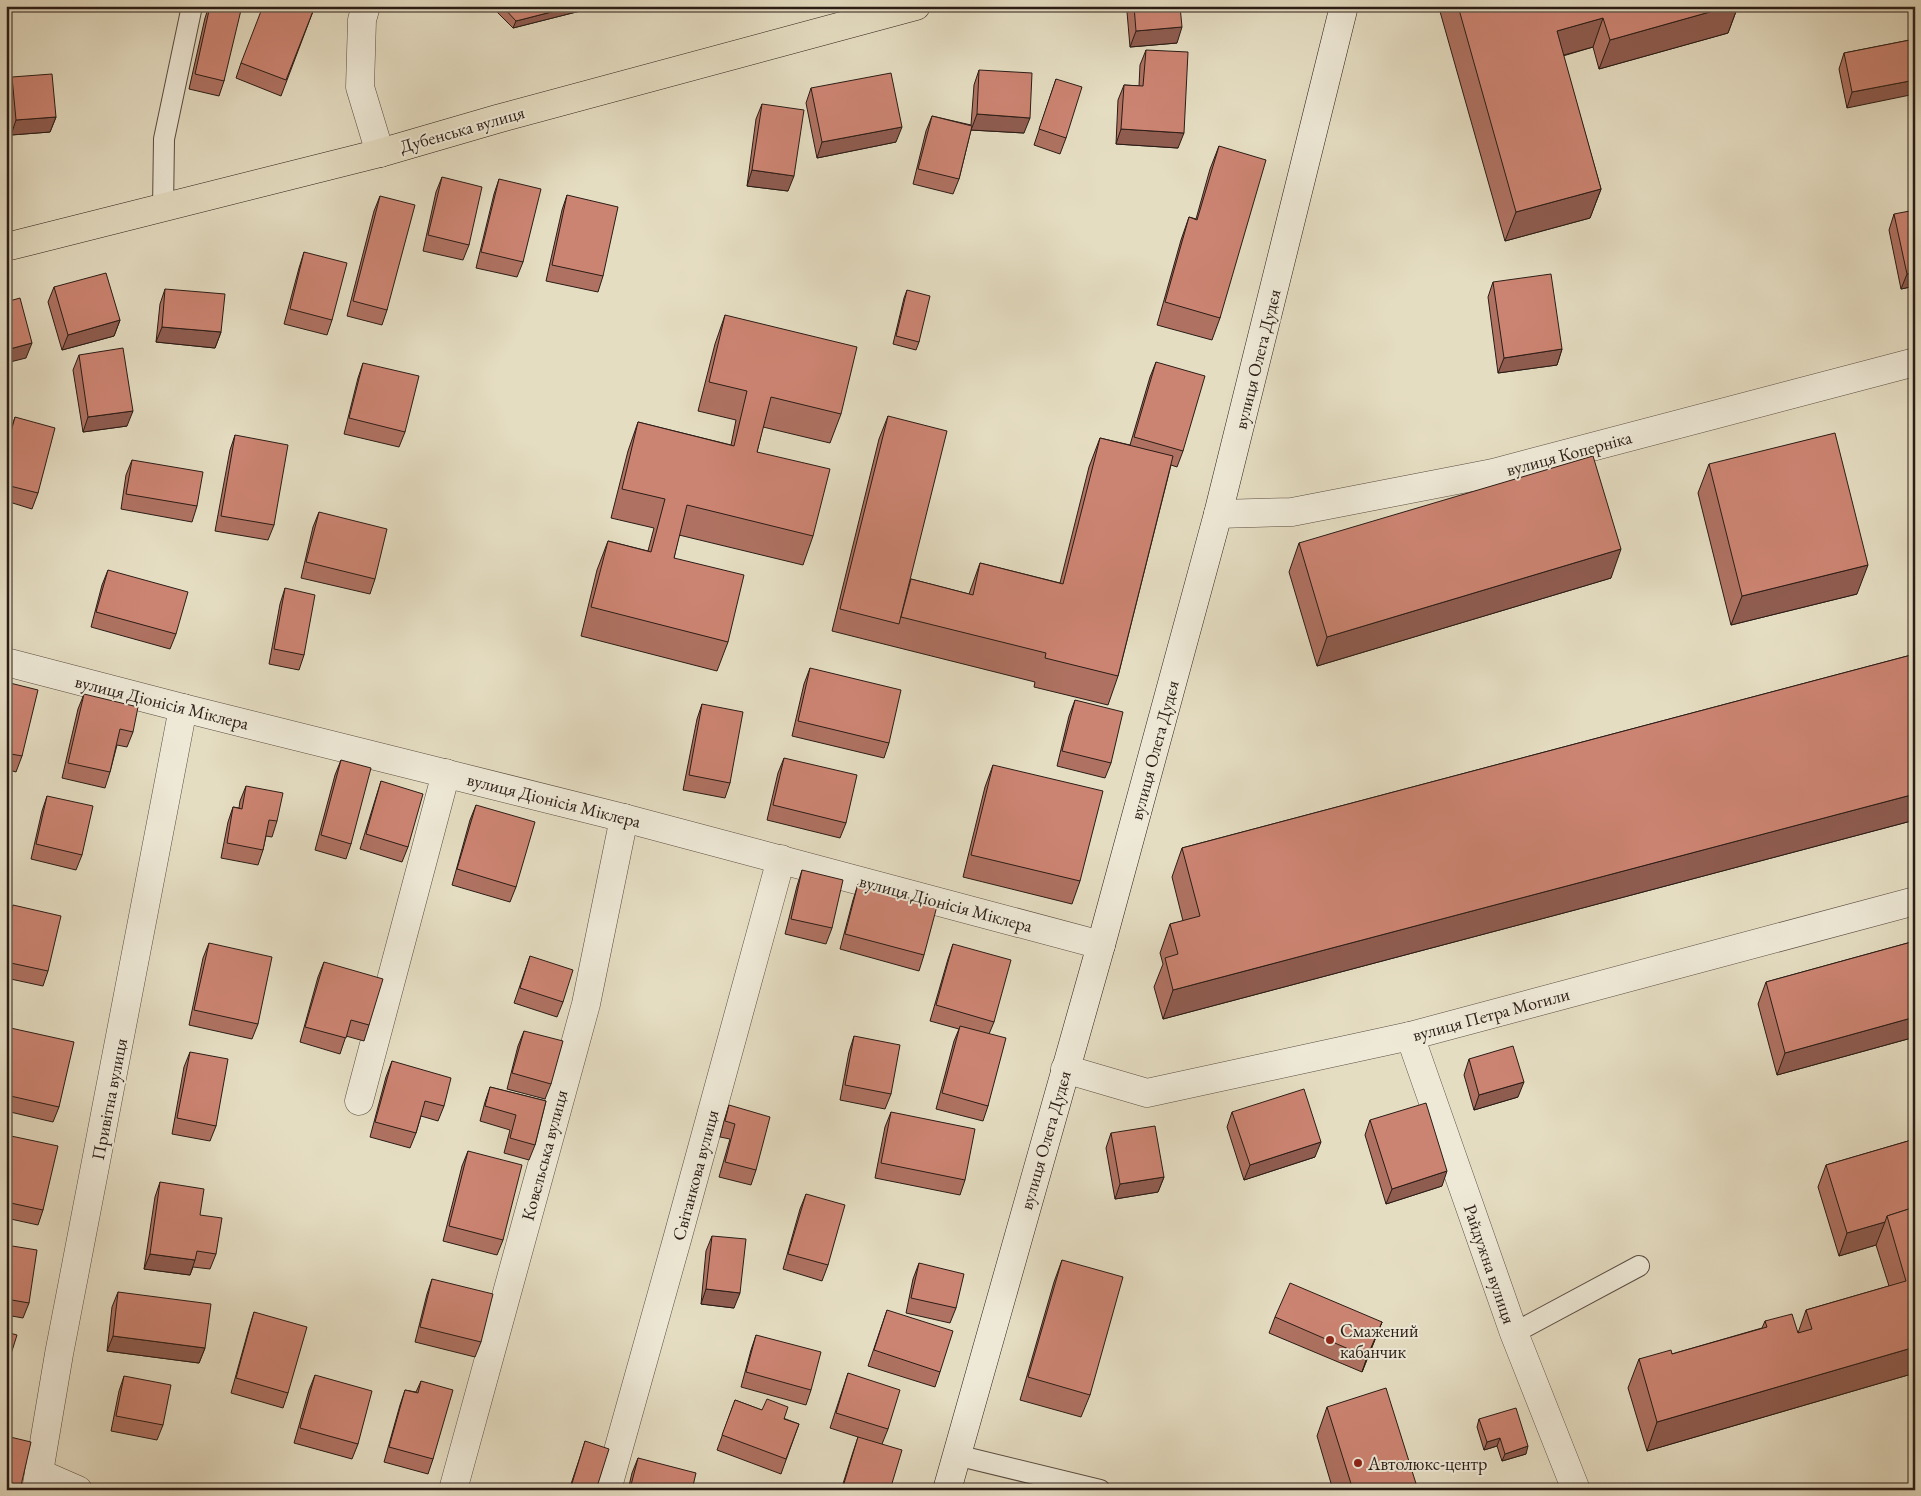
<svg xmlns="http://www.w3.org/2000/svg" width="1921" height="1496" font-family="'EB Garamond',serif">
  <style>
    .lines { fill: none; stroke-linecap: round; stroke-linejoin: round }
    .lane-casing { stroke: #594c41; stroke-width: 22 }
    .street-casing { stroke: #594c41; stroke-width: 29 }
    .secondary-casing { stroke: #2a1c16; stroke-width: 29 }
    .primary-casing { stroke: #2a1c16; stroke-width: 29 }
    .lane { stroke: #eee9d7; stroke-width: 20 }
    .street { stroke: #eee9d7; stroke-width: 28 }
    .secondary { stroke: #eee9d7; stroke-width: 28 }
    .primary { stroke: #e5ddc2; stroke-width: 28 }
    .wall { fill: #af7262; stroke: #2a1c16 }
    .shaded-wall { fill: #8f5c50; stroke: #2a1c16 }
    .building { fill: #cc8472; stroke: #2a1c16 }
    .poi-dot { fill: #8f2418; stroke: #eee9d7; stroke-width: 2 }
    .labels { text-anchor: middle; dominant-baseline: central; stroke-width: 4; stroke-linejoin: round; paint-order: stroke }
    .street-label { font-size: 18px; fill: #2a1c16; stroke: #eee9d7 }
    .poi-label { font-size: 18px; fill: #2a1c16; stroke: #eee9d7; text-anchor: start }
  </style>
  <rect width="100%" height="100%" fill="#e5ddc2"/>
  <filter id="stains"><feTurbulence type="fractalNoise" baseFrequency=".004" numOctaves="4"/><feColorMatrix values="0 0 0 0 .2 0 0 0 0 .09 0 0 0 0 .02 0 0 0 .5 -.17"/></filter>
  <radialGradient id="worn" r=".72"><stop offset=".6" stop-color="#630" stop-opacity="0"/><stop offset="1" stop-color="#630" stop-opacity=".3"/></radialGradient>
  <g class="lines">
    <g class="lane-casing">
      <g id="lane">
        <polyline points="163,209 164,139 192,6"/>
        <polyline points="1514,1333 1639,1266"/>
        <polyline points="956,1455 1100,1490"/>
      </g>
    </g>
    <g class="street-casing">
      <g id="street">
        <polyline points="366,6 362,20 360,87 380,153"/>
        <polyline points="1218,514 1292,512 1493,473 1915,362"/>
        <polyline points="6,662 183,708 624,818 1101,945"/>
        <polyline points="1410,1036 1514,1333 1576,1490"/>
        <polyline points="1065,1069 1147,1093 1410,1036 1915,901"/>
        <polyline points="359,1101 446,773"/>
        <polyline points="39,1473 78,1490"/>
        <polyline points="36,1490 59,1354 183,708"/>
        <polyline points="453,1490 586,1004 624,818"/>
        <polyline points="607,1490 678,1236 781,859"/>
      </g>
    </g>
    <g class="secondary-casing">
      <polyline id="secondary" points="947,1490 1101,945 1218,514 1344,6"/>
    </g>
    <g class="primary-casing">
      <polyline id="primary" points="6,247 380,153 497,119 916,6"/>
    </g>
    <use href="#lane" class="lane"/>
    <use href="#street" class="street"/>
    <use href="#secondary" class="secondary"/>
    <use href="#primary" class="primary"/>
  </g>
  <g class="wall">
    <polygon points="209,6 225,6 224,81 219,96 189,89 205,18"/>
    <polygon points="315,6 281,96 236,78 241,63"/>
    <polygon points="491,6 600,6 513,28"/>
    <polygon points="1129,6 1134,6 1177,43 1130,47 1127,12"/>
    <polygon points="1440,6 1738,6 1728,33 1599,69 1593,47 1563,56 1601,189 1590,218 1505,241 1439,8"/>
    <polygon points="1915,39 1847,108 1839,69 1844,53"/>
    <polygon points="1146,50 1178,148 1116,144 1118,100 1124,85 1139,86 1140,65"/>
    <polygon points="979,70 1024,133 971,130 959,179 953,194 913,184 926,131 932,116 971,125 974,85"/>
    <polygon points="12,77 56,117 50,132 11,135 7,92"/>
    <polygon points="1056,79 1066,138 1060,154 1034,145"/>
    <polygon points="811,88 896,142 817,158 806,103"/>
    <polygon points="762,104 788,191 747,186 756,119"/>
    <polygon points="1219,146 1220,318 1212,340 1157,325 1181,240 1189,217 1196,219 1210,169"/>
    <polygon points="442,177 469,245 463,260 423,251 436,192"/>
    <polygon points="499,179 523,262 517,277 476,268 494,194"/>
    <polygon points="567,195 603,276 598,292 546,281 562,210"/>
    <polygon points="380,196 387,310 382,325 347,316 374,211"/>
    <polygon points="1894,214 1915,286 1901,289 1889,230"/>
    <polygon points="304,252 332,320 327,335 284,324 299,268"/>
    <polygon points="1493,282 1562,349 1557,365 1498,373 1488,297"/>
    <polygon points="54,287 120,320 114,336 62,350 48,302"/>
    <polygon points="165,289 221,332 215,348 156,342 160,304"/>
    <polygon points="907,290 919,342 916,350 893,344 904,298"/>
    <polygon points="725,315 841,414 830,443 763,427 757,452 813,536 803,565 679,535 674,558 728,642 717,671 581,636 597,570 608,541 648,551 654,528 611,518 628,451 638,422 731,445 736,420 698,411 715,344"/>
    <polygon points="79,355 127,426 83,432 73,370"/>
    <polygon points="1156,362 1183,451 1177,467 1171,465 1118,676 1108,705 1034,687 1035,682 832,631 879,439 888,416 908,586 911,579 969,594 980,563 1060,583 1089,467 1100,438 1130,445 1150,377"/>
    <polygon points="363,363 405,432 399,447 344,434 358,378"/>
    <polygon points="15,417 38,493 32,509 6,501 6,445 10,432"/>
    <polygon points="235,435 274,525 268,540 215,531 230,450"/>
    <polygon points="132,460 197,506 192,522 121,509 126,475"/>
    <polygon points="1709,464 1857,594 1731,625 1698,493"/>
    <polygon points="319,512 375,579 370,594 301,578 313,527"/>
    <polygon points="1299,543 1611,578 1317,666 1289,572"/>
    <polygon points="108,570 176,634 170,649 91,627 102,585"/>
    <polygon points="285,588 304,655 299,670 269,664 280,604"/>
    <polygon points="1915,654 1915,820 1163,1019 1154,987 1163,964 1160,953 1170,924 1183,921 1172,877 1182,848"/>
    <polygon points="810,668 889,743 884,758 792,736 804,684"/>
    <polygon points="6,682 22,756 16,772 6,769"/>
    <polygon points="84,694 133,732 127,747 117,745 110,772 105,788 62,778 78,709"/>
    <polygon points="1075,700 1111,763 1105,778 1057,766 1069,716"/>
    <polygon points="702,704 730,783 725,798 683,790 697,719"/>
    <polygon points="784,758 846,823 840,838 767,820 778,773"/>
    <polygon points="341,760 351,844 346,859 315,850 335,775"/>
    <polygon points="993,765 1080,881 1072,904 963,877 985,787"/>
    <polygon points="381,781 408,847 402,862 360,849 376,797"/>
    <polygon points="246,786 277,821 272,837 266,836 263,850 258,865 221,858 228,822 233,807 239,808 240,801"/>
    <polygon points="47,796 82,855 76,870 31,859 42,811"/>
    <polygon points="476,805 516,887 510,902 452,885 470,820"/>
    <polygon points="802,870 832,928 826,944 785,934 797,886"/>
    <polygon points="858,884 924,955 919,971 840,949 853,900"/>
    <polygon points="13,905 48,971 43,986 6,978 6,924"/>
    <polygon points="1915,941 1915,1037 1777,1075 1758,1004 1766,982"/>
    <polygon points="209,943 258,1024 252,1039 189,1025 203,958"/>
    <polygon points="953,944 994,1022 989,1034 988,1106 983,1121 936,1109 954,1041 959,1029 930,1021 948,959"/>
    <polygon points="530,956 563,1002 557,1017 514,1003"/>
    <polygon points="324,962 369,1025 364,1041 346,1036 340,1054 300,1042 318,977"/>
    <polygon points="6,1027 59,1107 53,1122 6,1111"/>
    <polygon points="524,1031 551,1084 545,1099 507,1089 518,1046"/>
    <polygon points="854,1036 891,1094 885,1109 840,1100 849,1052"/>
    <polygon points="190,1052 216,1126 210,1141 172,1134 184,1067"/>
    <polygon points="1469,1059 1518,1097 1474,1110 1464,1075"/>
    <polygon points="392,1061 444,1106 438,1121 421,1116 416,1133 410,1148 370,1137 386,1077"/>
    <polygon points="490,1087 546,1101 535,1145 529,1160 504,1153 510,1130 480,1121 485,1102"/>
    <polygon points="729,1105 756,1170 751,1185 719,1177 730,1139 720,1137 724,1121"/>
    <polygon points="891,1112 965,1180 960,1195 875,1178 885,1127"/>
    <polygon points="1232,1112 1315,1157 1244,1180 1227,1127"/>
    <polygon points="1370,1120 1442,1186 1386,1204 1365,1135"/>
    <polygon points="1111,1133 1164,1177 1158,1192 1115,1199 1106,1148"/>
    <polygon points="11,1136 43,1210 38,1225 6,1218 6,1138 10,1139"/>
    <polygon points="1915,1139 1915,1373 1647,1451 1628,1388 1639,1359 1672,1354 1762,1328 1765,1321 1798,1333 1806,1310 1889,1286 1876,1245 1839,1256 1818,1187 1826,1165"/>
    <polygon points="468,1151 503,1240 497,1255 443,1241 462,1166"/>
    <polygon points="160,1182 216,1254 210,1269 193,1267 190,1275 144,1269 155,1197"/>
    <polygon points="806,1194 828,1265 822,1281 783,1269 800,1209"/>
    <polygon points="712,1236 734,1308 701,1304 706,1251"/>
    <polygon points="6,1245 29,1303 23,1318 6,1315"/>
    <polygon points="1062,1260 1090,1395 1081,1417 1020,1400 1054,1282"/>
    <polygon points="919,1263 956,1308 950,1323 906,1313 913,1279"/>
    <polygon points="432,1279 481,1342 475,1357 415,1342 427,1294"/>
    <polygon points="118,1292 205,1348 199,1363 107,1351 112,1307"/>
    <polygon points="887,1310 940,1372 935,1387 868,1366"/>
    <polygon points="254,1312 288,1393 283,1408 231,1393 249,1328"/>
    <polygon points="1275,1317 1382,1322 1362,1372 1269,1333"/>
    <polygon points="756,1335 811,1390 806,1405 741,1387 751,1350"/>
    <polygon points="848,1373 888,1429 882,1444 890,1490 841,1490 853,1452 858,1437 830,1428"/>
    <polygon points="315,1375 358,1444 352,1459 294,1443 309,1390"/>
    <polygon points="124,1376 163,1425 157,1440 111,1431 119,1391"/>
    <polygon points="421,1381 433,1459 428,1474 384,1462 400,1405 405,1390 416,1392"/>
    <polygon points="735,1400 799,1424 781,1474 717,1450"/>
    <polygon points="1327,1407 1418,1490 1333,1490 1317,1436"/>
    <polygon points="1479,1419 1526,1454 1502,1461 1497,1446 1484,1450 1477,1427"/>
    <polygon points="585,1441 596,1490 569,1490 580,1457"/>
    <polygon points="638,1458 692,1490 628,1490 632,1473"/>
    <polygon points="1915,1479 1915,1490 1911,1490"/>
  </g>
  <g class="shaded-wall">
    <polygon points="571,6 600,6 513,28 516,21 571,7"/>
    <polygon points="1731,6 1738,6 1728,33 1599,69 1610,40"/>
    <polygon points="1603,18 1593,47 1546,60 1557,31"/>
    <polygon points="1182,27 1177,43 1130,47 1136,31"/>
    <polygon points="1915,80 1915,94 1847,108 1852,92"/>
    <polygon points="977,114 1030,118 1024,133 971,130"/>
    <polygon points="56,117 50,132 11,135 16,120"/>
    <polygon points="902,127 896,142 817,158 822,142"/>
    <polygon points="1121,129 1184,133 1178,148 1116,144"/>
    <polygon points="752,170 794,176 788,191 747,186"/>
    <polygon points="1601,189 1590,218 1505,241 1516,212"/>
    <polygon points="1915,272 1915,286 1901,289 1907,274"/>
    <polygon points="120,320 114,336 62,350 68,335"/>
    <polygon points="162,327 221,332 215,348 156,342"/>
    <polygon points="32,343 26,358 6,363 6,350"/>
    <polygon points="1562,349 1557,365 1498,373 1504,358"/>
    <polygon points="133,411 127,426 83,432 88,417"/>
    <polygon points="1621,549 1611,578 1317,666 1327,637"/>
    <polygon points="1868,565 1857,594 1731,625 1742,596"/>
    <polygon points="1915,794 1915,820 1163,1019 1173,990"/>
    <polygon points="1915,1017 1915,1037 1777,1075 1785,1053"/>
    <polygon points="1524,1082 1518,1097 1474,1110 1479,1095"/>
    <polygon points="1321,1142 1315,1157 1244,1180 1250,1165"/>
    <polygon points="1447,1171 1442,1186 1386,1204 1392,1189"/>
    <polygon points="1164,1177 1158,1192 1115,1199 1120,1184"/>
    <polygon points="1885,1222 1876,1245 1839,1256 1847,1233"/>
    <polygon points="150,1254 195,1260 190,1275 144,1269"/>
    <polygon points="706,1289 740,1293 734,1308 701,1304"/>
    <polygon points="1382,1322 1362,1372 1367,1357"/>
    <polygon points="113,1336 205,1348 199,1363 107,1351"/>
    <polygon points="1915,1347 1915,1373 1647,1451 1657,1422"/>
    <polygon points="1500,1438 1497,1446 1484,1450 1487,1442"/>
    <polygon points="1528,1446 1526,1454 1502,1461 1505,1454"/>
  </g>
  <g class="building">
    <polygon points="210,6 225,6 241,10 224,81 195,74"/>
    <polygon points="263,6 315,6 286,80 241,63"/>
    <polygon points="502,6 570,6 571,7 516,21"/>
    <polygon points="1134,6 1180,6 1182,27 1136,31"/>
    <polygon points="1458,6 1731,6 1610,40 1603,18 1557,31 1601,189 1516,212"/>
    <polygon points="1915,39 1915,80 1852,92 1844,53"/>
    <polygon points="1146,50 1188,52 1184,133 1121,129 1124,85 1143,86"/>
    <polygon points="979,70 1032,73 1030,118 977,114"/>
    <polygon points="891,73 902,127 822,142 811,88"/>
    <polygon points="52,74 56,117 16,120 12,77"/>
    <polygon points="1056,79 1082,87 1066,138 1039,129"/>
    <polygon points="762,104 804,110 794,176 752,170"/>
    <polygon points="932,116 972,126 959,179 918,169"/>
    <polygon points="1219,146 1266,160 1220,318 1165,302 1189,217 1197,220"/>
    <polygon points="442,177 482,187 469,245 428,235"/>
    <polygon points="499,179 541,189 523,262 481,252"/>
    <polygon points="567,195 618,207 603,276 552,265"/>
    <polygon points="380,196 415,205 387,310 353,301"/>
    <polygon points="1915,210 1915,272 1907,274 1894,214"/>
    <polygon points="304,252 347,263 332,320 290,309"/>
    <polygon points="106,273 120,320 68,335 54,287"/>
    <polygon points="1551,274 1562,349 1504,358 1493,282"/>
    <polygon points="165,289 225,294 221,332 162,327"/>
    <polygon points="907,290 930,296 919,342 896,336"/>
    <polygon points="20,298 32,343 6,350 6,302"/>
    <polygon points="725,315 857,347 841,414 771,397 757,452 830,469 813,536 687,505 674,558 744,575 728,642 591,607 608,541 651,552 665,499 622,489 638,422 734,446 747,391 709,382"/>
    <polygon points="123,348 133,411 88,417 79,355"/>
    <polygon points="1156,362 1205,376 1183,451 1134,437"/>
    <polygon points="363,363 419,376 405,432 349,418"/>
    <polygon points="888,416 947,431 899,624 840,609"/>
    <polygon points="15,417 55,428 38,493 6,485 6,450"/>
    <polygon points="1835,433 1868,565 1742,596 1709,464"/>
    <polygon points="235,435 288,445 274,525 221,516"/>
    <polygon points="1100,438 1173,456 1118,676 1045,658 1046,653 901,617 911,579 973,595 980,563 1063,584"/>
    <polygon points="1593,456 1621,549 1327,637 1299,543"/>
    <polygon points="132,460 203,472 197,506 126,494"/>
    <polygon points="319,512 387,529 375,579 306,562"/>
    <polygon points="108,570 188,592 176,634 96,612"/>
    <polygon points="285,588 315,595 304,655 274,649"/>
    <polygon points="1915,654 1915,794 1173,990 1165,958 1178,954 1170,924 1200,916 1182,848"/>
    <polygon points="810,668 901,690 889,743 798,721"/>
    <polygon points="6,682 38,690 22,756 6,753"/>
    <polygon points="84,694 138,707 133,732 120,729 110,772 68,763"/>
    <polygon points="1075,700 1123,712 1111,763 1062,751"/>
    <polygon points="702,704 743,712 730,783 689,775"/>
    <polygon points="784,758 857,775 846,823 773,805"/>
    <polygon points="341,760 371,768 351,844 321,835"/>
    <polygon points="993,765 1103,791 1080,881 971,855"/>
    <polygon points="381,781 423,794 408,847 366,834"/>
    <polygon points="246,786 283,793 277,821 269,820 263,850 227,843 233,807 242,809"/>
    <polygon points="47,796 93,806 82,855 36,844"/>
    <polygon points="476,805 535,822 516,887 457,869"/>
    <polygon points="802,870 843,880 832,928 791,919"/>
    <polygon points="858,884 937,906 924,955 845,934"/>
    <polygon points="13,905 61,916 48,971 6,962 6,933"/>
    <polygon points="1915,941 1915,1017 1785,1053 1766,982"/>
    <polygon points="209,943 272,957 258,1024 194,1010"/>
    <polygon points="953,944 1011,960 994,1022 936,1005"/>
    <polygon points="530,956 573,970 563,1002 520,988"/>
    <polygon points="324,962 383,979 369,1025 351,1020 346,1038 305,1027"/>
    <polygon points="960,1026 1006,1038 988,1106 942,1093"/>
    <polygon points="6,1027 74,1042 59,1107 6,1095"/>
    <polygon points="524,1031 563,1041 551,1084 512,1073"/>
    <polygon points="854,1036 900,1045 891,1094 845,1085"/>
    <polygon points="1513,1046 1524,1082 1479,1095 1469,1059"/>
    <polygon points="190,1052 228,1059 216,1126 177,1118"/>
    <polygon points="392,1061 451,1078 444,1106 425,1101 416,1133 375,1122"/>
    <polygon points="490,1087 546,1101 535,1145 510,1138 516,1115 485,1106"/>
    <polygon points="1304,1089 1321,1142 1250,1165 1232,1112"/>
    <polygon points="1426,1103 1447,1171 1392,1189 1370,1120"/>
    <polygon points="729,1105 770,1117 756,1170 725,1162 735,1124 725,1121"/>
    <polygon points="891,1112 975,1129 965,1180 881,1163"/>
    <polygon points="1155,1126 1164,1177 1120,1184 1111,1133"/>
    <polygon points="11,1136 58,1146 43,1210 6,1202 6,1138 11,1139"/>
    <polygon points="1915,1139 1915,1207 1887,1216 1885,1222 1847,1233 1826,1165"/>
    <polygon points="468,1151 522,1165 503,1240 449,1226"/>
    <polygon points="160,1182 204,1189 200,1215 222,1218 216,1254 197,1251 195,1260 150,1254"/>
    <polygon points="806,1194 845,1205 828,1265 788,1254"/>
    <polygon points="1915,1207 1915,1347 1657,1422 1639,1359 1671,1350 1672,1354 1767,1327 1765,1321 1792,1314 1798,1333 1812,1329 1806,1310 1906,1281 1887,1216"/>
    <polygon points="712,1236 746,1239 740,1293 706,1289"/>
    <polygon points="6,1245 37,1250 29,1303 6,1299"/>
    <polygon points="1062,1260 1123,1277 1090,1395 1028,1377"/>
    <polygon points="919,1263 964,1274 956,1308 911,1298"/>
    <polygon points="432,1279 493,1294 481,1342 420,1327"/>
    <polygon points="1290,1283 1382,1322 1367,1357 1275,1317"/>
    <polygon points="118,1292 211,1304 205,1348 113,1336"/>
    <polygon points="887,1310 953,1331 940,1372 874,1350"/>
    <polygon points="254,1312 307,1327 288,1393 236,1378"/>
    <polygon points="6,1332 17,1335 6,1370"/>
    <polygon points="756,1335 821,1352 811,1390 746,1372"/>
    <polygon points="848,1373 900,1390 888,1429 836,1413"/>
    <polygon points="315,1375 372,1391 358,1444 300,1428"/>
    <polygon points="124,1376 171,1385 163,1425 116,1416"/>
    <polygon points="421,1381 453,1390 433,1459 389,1447 405,1390 418,1393"/>
    <polygon points="1386,1388 1418,1490 1353,1490 1327,1407"/>
    <polygon points="767,1399 788,1407 784,1419 799,1424 786,1459 722,1435 735,1400 762,1410"/>
    <polygon points="1516,1408 1528,1446 1505,1454 1500,1438 1487,1442 1479,1419"/>
    <polygon points="6,1436 31,1442 20,1490 6,1490"/>
    <polygon points="858,1437 902,1450 890,1490 842,1490"/>
    <polygon points="585,1441 609,1449 596,1490 570,1490"/>
    <polygon points="638,1458 696,1473 692,1490 634,1490 630,1489"/>
    <polygon points="1729,1487 1730,1490 1716,1490"/>
  </g>
  <g class="poi-dot">
    <circle cx="1330" cy="1340" r="5"/>
    <circle cx="1358" cy="1463" r="5"/>
  </g>
  <g class="labels">
    <g class="street-label">
      <text transform="translate(462 129) rotate(-16)">Дубенська вулиця</text>
      <text transform="translate(1257 359) rotate(-76)">вулиця Олега Дудєя</text>
      <text transform="translate(1569 453) rotate(-15)">вулиця Коперніка</text>
      <text transform="translate(162 702) rotate(14)">вулиця Діонісія Міклера</text>
      <text transform="translate(1154 750) rotate(-75)">вулиця Олега Дудєя</text>
      <text transform="translate(554 800) rotate(14)">вулиця Діонісія Міклера</text>
      <text transform="translate(946 903) rotate(15)">вулиця Діонісія Міклера</text>
      <text transform="translate(1491 1014) rotate(-15)">вулиця Петра Могили</text>
      <text transform="translate(109 1099) rotate(-79)">Привітна вулиця</text>
      <text transform="translate(1045 1140) rotate(-74)">вулиця Олега Дудєя</text>
      <text transform="translate(544 1155) rotate(-75)">Ковельська вулиця</text>
      <text transform="translate(695 1175) rotate(-75)">Світанкова вулиця</text>
      <text transform="translate(1490 1264) rotate(71)">Райдужна вулиця</text>
    </g>
    <g class="poi-label">
      <text x="1340" y="1330">Смажений<tspan x="1340" dy="21">кабанчик</tspan></text>
      <text x="1368" y="1463">Автолюкс-центр</text>
    </g>
  </g>
  <rect width="1921" height="1496" fill="none" stroke="#e5ddc2" stroke-width="25"/>
  <rect x="8" y="8" width="1906" height="1481" fill="none" stroke="#2a1c16" stroke-width="2.5"/>
  <rect x="12" y="12" width="1896" height="1471" fill="none" stroke="#2a1c16"/>
  <rect width="100%" height="100%" filter="url(#stains)"/>
  <rect width="100%" height="100%" fill="url(#worn)"/>
</svg>
